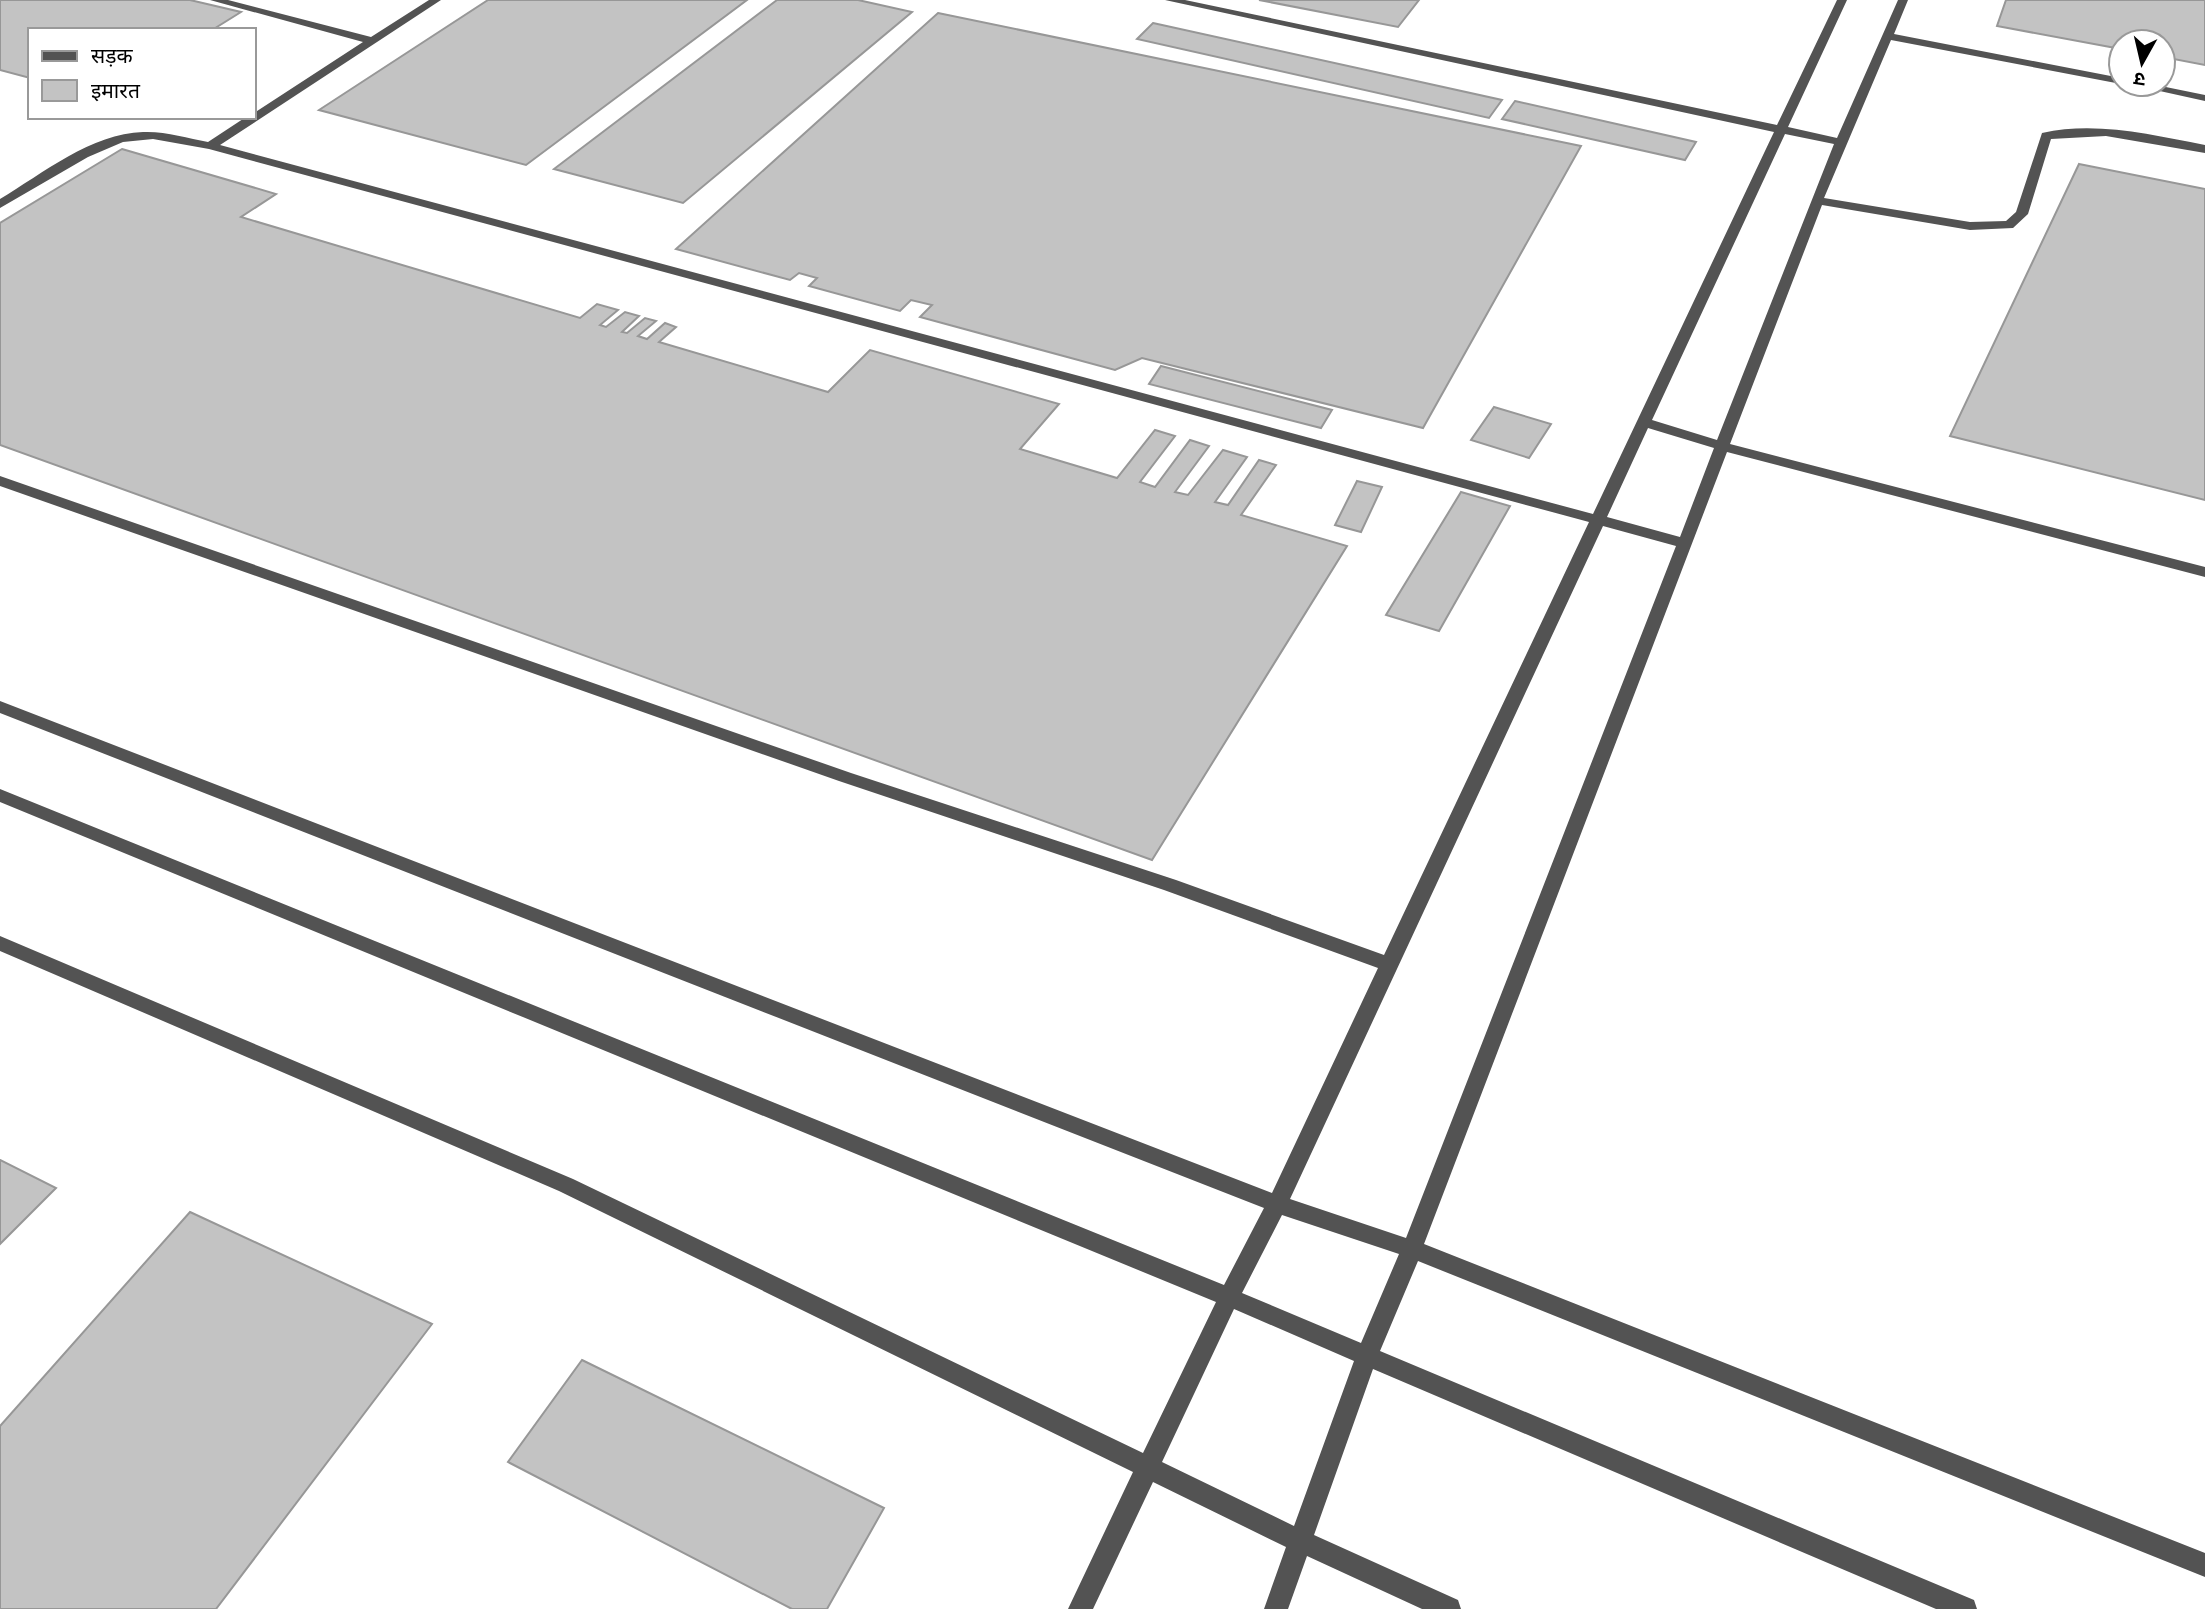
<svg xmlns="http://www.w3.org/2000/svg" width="2205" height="1609" font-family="'Source Sans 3','Noto Sans Devanagari',sans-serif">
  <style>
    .building { fill: #c3c3c3; stroke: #979797; stroke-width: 2 }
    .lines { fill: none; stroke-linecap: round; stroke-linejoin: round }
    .minor { fill: #535353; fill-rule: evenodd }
  </style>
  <rect width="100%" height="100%" fill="#fff"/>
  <g class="building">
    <polygon points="0,0 190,0 241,12 212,30 30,30 30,78 0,70"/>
    <polygon points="488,0 747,0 526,165 319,110"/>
    <polygon points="777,0 858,0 912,12 683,203 554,169"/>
    <polygon points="1259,0 1419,0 1398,27"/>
    <polygon points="2006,0 2205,0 2205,65 2163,57 2163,42 2121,42 2121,49 1997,26"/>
    <polygon points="938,13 1581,146 1423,428 1142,358 1115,370 920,317 932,305 911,300 900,311 809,286 817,278 799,273 790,280 676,249"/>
    <polygon points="1153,23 1502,100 1489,118 1137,39"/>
    <polygon points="1515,101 1696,142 1685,160 1502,119"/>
    <polygon points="122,149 276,194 241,217 580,318 597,304 618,310 600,325 606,327 625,312 639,316 622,332 627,333 645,318 656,321 638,336 647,339 665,323 676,327 659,342 828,392 870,350 1059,404 1020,449 1117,478 1155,430 1175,436 1140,482 1155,487 1190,440 1209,446 1175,492 1188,495 1223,450 1247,457 1215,502 1228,505 1259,460 1276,465 1241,515 1347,546 1152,860 0,445 0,223"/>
    <polygon points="2079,164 2205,189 2205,500 1950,436"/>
    <polygon points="1161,366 1332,410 1321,428 1149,384"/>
    <polygon points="1494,407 1551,424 1529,458 1471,440"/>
    <polygon points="1357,481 1382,487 1361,532 1335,525"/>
    <polygon points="1461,492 1510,506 1439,631 1386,615"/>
    <polygon points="0,1160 56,1188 0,1244"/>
    <polygon points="190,1212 432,1324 216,1609 0,1609 0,1426"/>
    <polygon points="582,1360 884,1508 827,1609 792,1609 508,1462"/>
  </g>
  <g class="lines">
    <g class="minor">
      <path d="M210 0H228L371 37 429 0H441L220 145 1593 514 1774 132 1165 0H1185L1777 125 1837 0H1847L1788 127 1837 138 1898 0H1908L1894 34 2121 78V84L1891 40 1824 198 1970 222 2006 221 2016 212 2042 133C2097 121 2151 135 2205 145V153L2106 136 2051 139 2028 214 2013 228 1970 230 1822 205 1730 444 2205 567V577L1727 452 1424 1244 2205 1553V1577L1418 1261 1380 1351 1974 1600 1977 1609H1936L1373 1369 1314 1535 1458 1600 1461 1609H1422L1307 1556 1288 1609H1264L1286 1547 1153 1482 1093 1609H1068L1133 1472 559 1191 0 951V936L573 1179 1143 1453 1216 1302 0 802V789L1224 1285 1264 1208 0 713V701L1272 1193 1378 968 1164 890 839 781 0 486V476L851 773 1176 880 1384 955 1589 522 209 149 153 139 123 142 88 157 0 208V199C42 174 92 133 143 132 165 131 187 138 208 142L246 117H254V113L363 42ZM1785 134 1834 144 1717 440 1652 420ZM1648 428 1714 448 1680 537 1607 517ZM1603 526 1676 546 1406 1238 1290 1199ZM1282 1215 1399 1254 1361 1343 1242 1293ZM1234 1309 1354 1361 1294 1526 1162 1462Z"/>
      <polygon points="2128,84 2151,84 2205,95 2205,101"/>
    </g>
  </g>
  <rect x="28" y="28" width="228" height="91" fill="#ffffff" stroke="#999999" stroke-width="2"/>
  <rect x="42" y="51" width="35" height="10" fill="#535353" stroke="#999999" stroke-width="2"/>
  <text x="91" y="63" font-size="21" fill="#000000">सड़क</text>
  <rect x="42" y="80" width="35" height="21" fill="#c3c3c3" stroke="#999999" stroke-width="2"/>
  <text x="91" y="98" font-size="21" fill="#000000">इमारत</text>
  <g transform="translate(2142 63) rotate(188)"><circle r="33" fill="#ffffff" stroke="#999999" stroke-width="2"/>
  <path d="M0-5L12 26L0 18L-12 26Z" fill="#000000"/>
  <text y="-10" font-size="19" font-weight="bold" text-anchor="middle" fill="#000000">उ</text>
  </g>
</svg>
